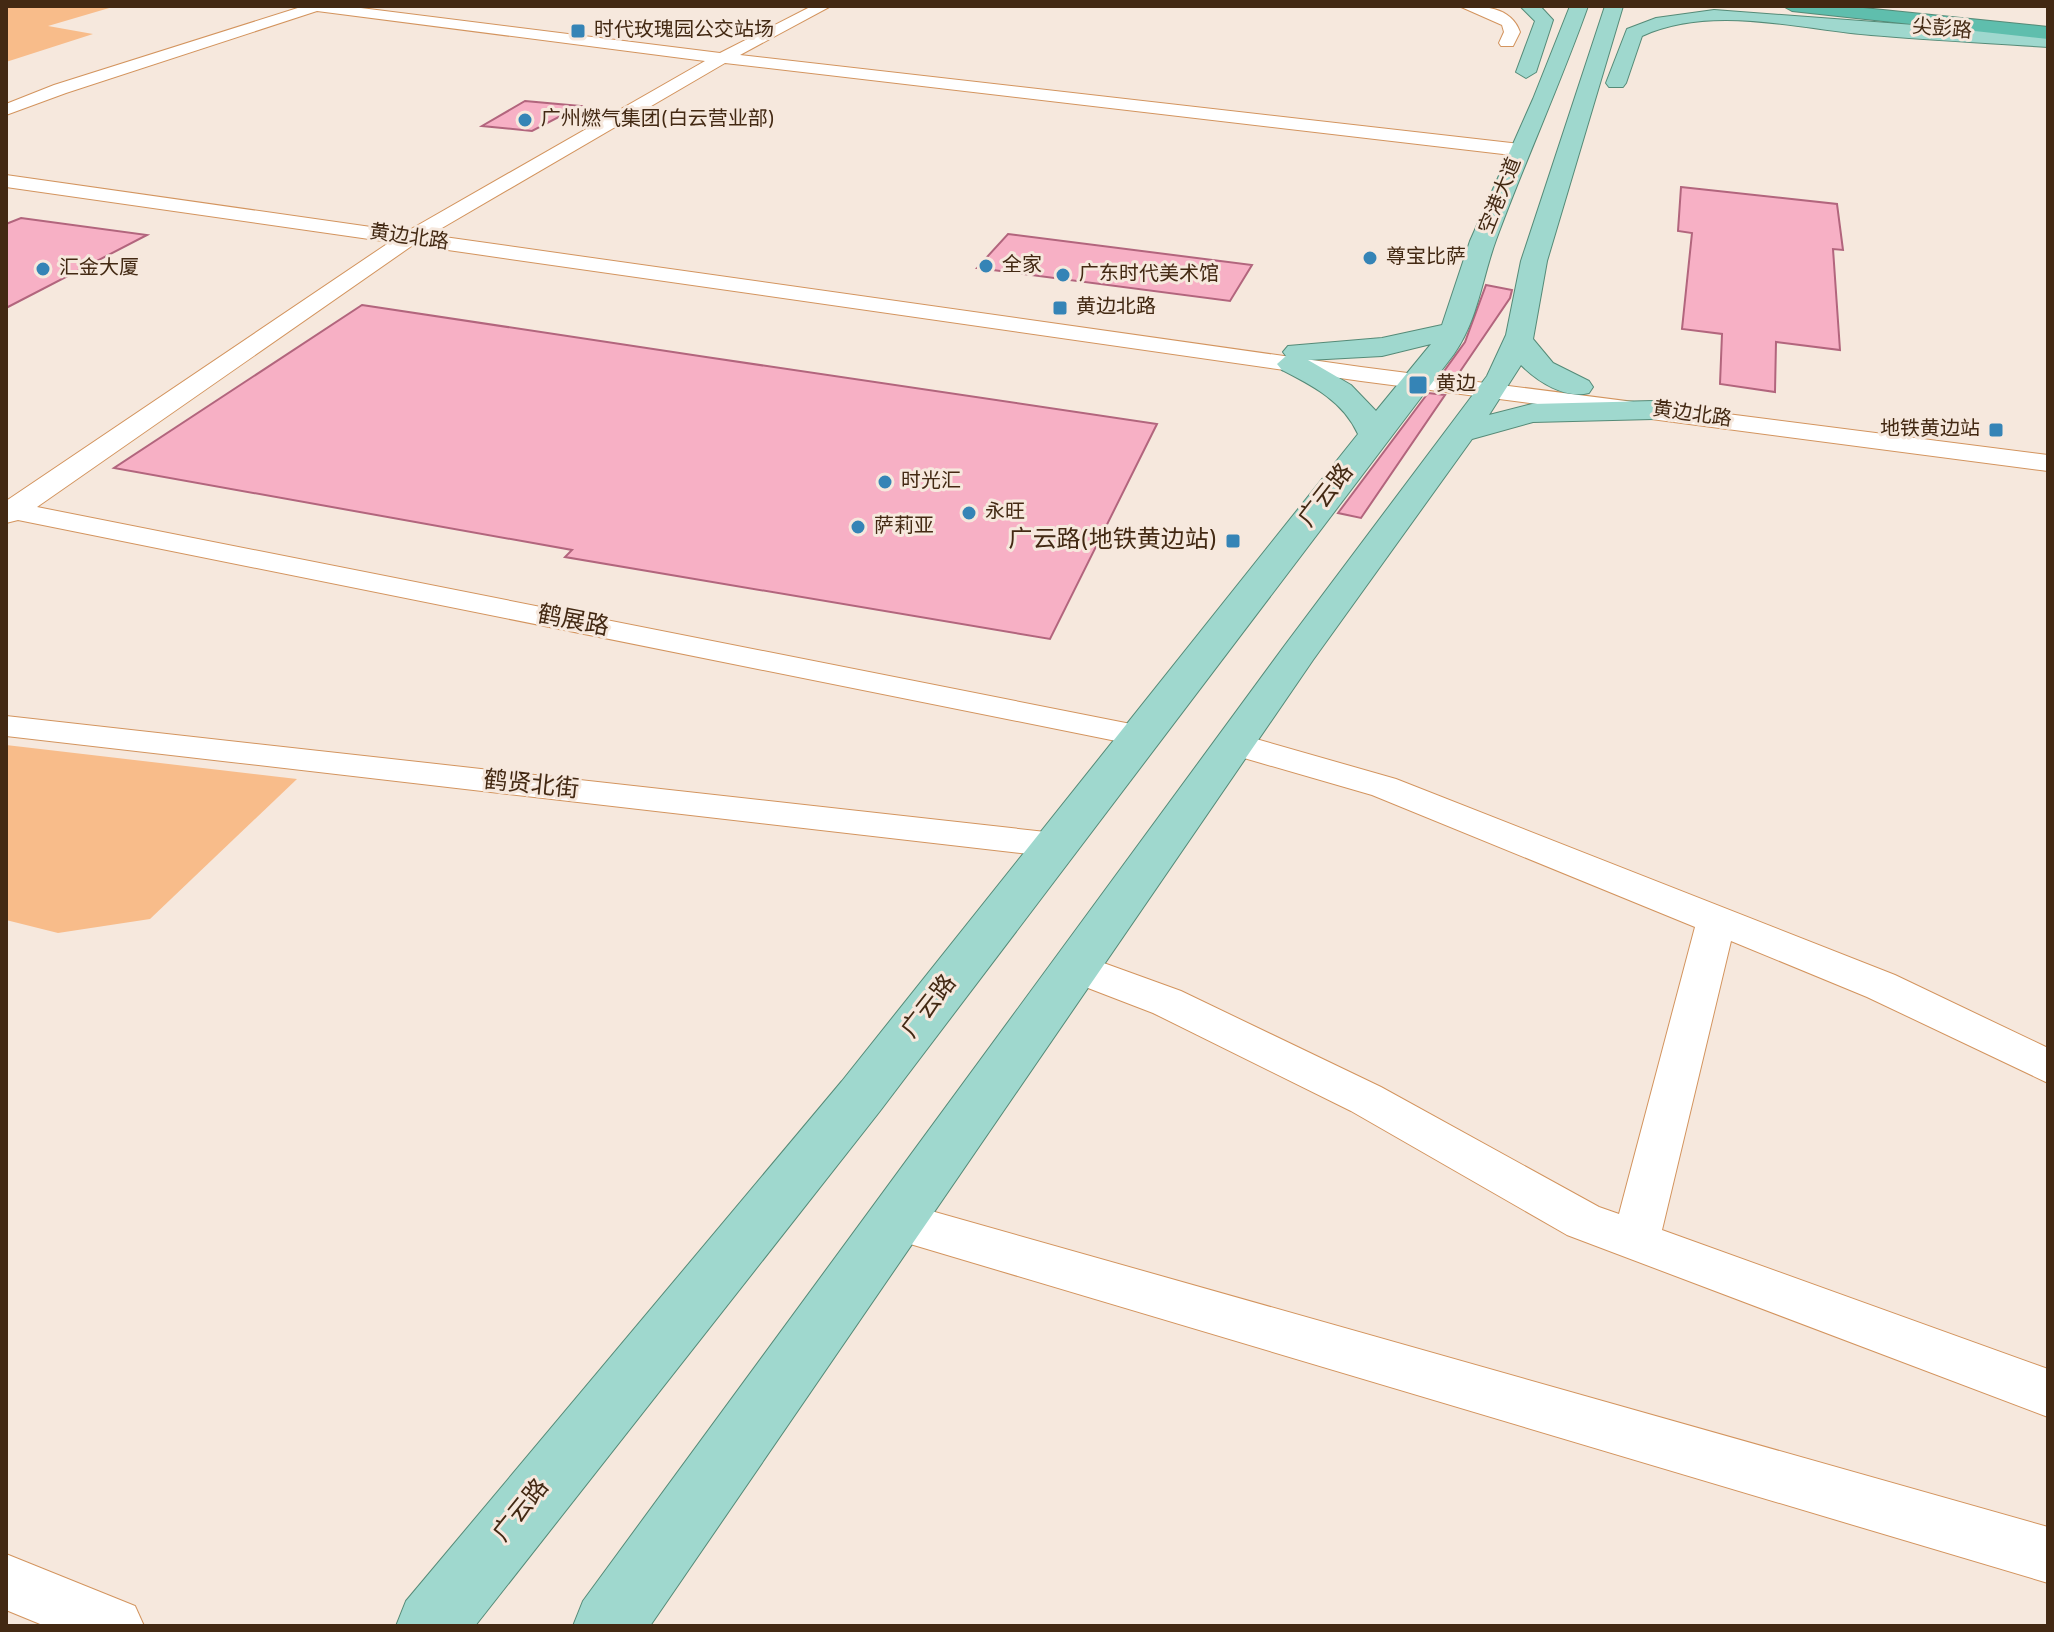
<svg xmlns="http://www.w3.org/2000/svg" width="2054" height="1632" font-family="Overpass,'Noto Sans SC',sans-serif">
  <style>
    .green { fill: #f8bc8a }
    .building { fill: #f7b0c5; stroke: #b2657d; stroke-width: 2 }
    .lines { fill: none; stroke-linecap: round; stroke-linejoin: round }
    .minor-casing { stroke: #d3945e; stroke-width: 2 }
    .major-casing { stroke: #558a77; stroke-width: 2 }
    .highway-casing { stroke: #558a77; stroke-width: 2 }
    .minor { fill: #fff; fill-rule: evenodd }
    .major { fill: #9fd8ce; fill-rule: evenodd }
    .highway { fill: #5fbead; fill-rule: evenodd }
    .poi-dot { fill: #3584b6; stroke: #f6e8dd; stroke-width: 3 }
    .labels { text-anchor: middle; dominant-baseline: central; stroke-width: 6; stroke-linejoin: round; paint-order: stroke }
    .far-street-label { font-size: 20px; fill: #432913; stroke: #f6e8dd }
    .far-poi-label { font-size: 20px; fill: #432913; stroke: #f6e8dd; text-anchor: start }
    .street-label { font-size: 24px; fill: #432913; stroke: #f6e8dd }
    .poi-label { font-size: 24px; fill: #432913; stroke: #f6e8dd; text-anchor: end }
  </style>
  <rect width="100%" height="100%" fill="#f6e8dd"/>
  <g class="green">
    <polygon points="6,6 116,6 48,26 93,34 6,62"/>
    <polygon points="6,745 297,779 150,919 58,933 6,920"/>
  </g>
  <g class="building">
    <polygon points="525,101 580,106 532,131 482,126"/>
    <polygon points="1681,187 1837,204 1843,250 1833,249 1840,350 1776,342 1775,392 1720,384 1722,334 1682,329 1692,233 1678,231"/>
    <polygon points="21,218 147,235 6,308 6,224"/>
    <polygon points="1008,234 1252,265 1230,301 977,268"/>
    <polygon points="1486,285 1512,290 1510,298 1457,376 1442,374 1465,342"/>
    <polygon points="362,305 706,357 1157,424 1050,639 565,557 572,550 114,468"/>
    <polygon points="1428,393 1445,395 1361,518 1338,513"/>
  </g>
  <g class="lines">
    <g class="minor-casing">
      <g id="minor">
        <polygon points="304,6 345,6 720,53 812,6 831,6 740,55 1520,144 1529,150 1520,156 725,63 430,235 1361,367 2048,455 2048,471 1361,381 413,245 37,507 1141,726 1153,729 1158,736 1153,743 1141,746 18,520 6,523 6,501 390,242 6,187 6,175 406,232 705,61 317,11 66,93 6,115 6,104 54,85"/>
        <path d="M1459 6C1482 6 1511 6 1520 32L1513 46H1501L1499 43 1504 32 1502 25Z"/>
        <polygon points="6,716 1055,833 1068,836 1073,845 1068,854 1055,857 6,736"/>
        <polygon points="1235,733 1396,779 1895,975 2048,1048 2048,1083 1867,997 1731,941 1662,1230 2048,1369 2048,1417 1567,1235 1351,1111 1153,1013 1062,978 1056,968 1062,958 1076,953 1181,991 1381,1087 1599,1207 1619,1214 1695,927 1372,795 1223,752 1218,744 1223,736"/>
        <polygon points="896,1201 2048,1527 2048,1583 880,1235 873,1221 880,1207"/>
        <polygon points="6,1554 135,1606 144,1626 45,1626 6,1610"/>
      </g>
    </g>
    <g class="major-casing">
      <g id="major">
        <polygon points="1520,6 1540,6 1553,20 1536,72 1526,78 1516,72 1535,21"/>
        <path d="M1570 6H1588C1560 85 1525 161 1496 240 1482 278 1478 320 1454 354L880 1111 475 1626H396L406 1601 842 1081 1358 434C1343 401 1313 386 1282 370L1277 364 1286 356 1283 352 1288 346 1382 338 1442 325 1470 241 1533 99ZM1431 344 1376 411 1351 385 1308 360 1382 356Z"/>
        <path d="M1605 6H1623L1547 261 1533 339 1553 363 1589 381 1593 387 1589 393C1565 399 1538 382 1521 365L1489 415 1532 404 1653 401 1664 403 1669 410 1664 417 1653 419 1533 422 1472 439 1313 660 650 1626H573L583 1601 1285 645 1487 376 1506 335 1521 261Z"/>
        <path d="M1714 10 2048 35V47C1989 43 1930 40 1871 35 1798 29 1712 4 1642 36L1626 83 1623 87H1609L1606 83 1627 29 1656 18Z"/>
      </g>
    </g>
    <g class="highway-casing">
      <polygon id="highway" points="1783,6 1844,6 2048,27 2048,39 1792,11"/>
    </g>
    <use href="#minor" class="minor"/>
    <use href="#major" class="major"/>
    <use href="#highway" class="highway"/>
  </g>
  <g class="poi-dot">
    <rect x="570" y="23" width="16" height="16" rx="4"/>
    <circle cx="525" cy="120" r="8"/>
    <circle cx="1370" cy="258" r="8"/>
    <circle cx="986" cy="266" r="8"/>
    <circle cx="43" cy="269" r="8"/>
    <circle cx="1063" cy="275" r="8"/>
    <rect x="1052" y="300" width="16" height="16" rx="4"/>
    <rect x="1408" y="375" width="20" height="20" rx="4"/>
    <rect x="1988" y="422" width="16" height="16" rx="4"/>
    <circle cx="885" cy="482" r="8"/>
    <circle cx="969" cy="513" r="8"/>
    <circle cx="858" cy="527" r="8"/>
    <rect x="1225" y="533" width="16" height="16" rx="4"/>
  </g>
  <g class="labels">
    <g class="far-street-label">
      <text transform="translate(1942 30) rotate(5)">尖彭路</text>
      <text transform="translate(1501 196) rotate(-68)">空港大道</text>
      <text transform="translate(409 238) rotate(8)">黄边北路</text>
      <text transform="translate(1692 415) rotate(8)">黄边北路</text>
    </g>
    <g class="far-poi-label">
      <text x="594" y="31">时代玫瑰园公交站场</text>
      <text x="541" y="120">广州燃气集团(白云营业部)</text>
      <text x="1386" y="258">尊宝比萨</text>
      <text x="1002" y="266">全家</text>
      <text x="59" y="269">汇金大厦</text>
      <text x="1079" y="275">广东时代美术馆</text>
      <text x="1076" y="308">黄边北路</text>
      <text x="1436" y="385">黄边</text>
      <text x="1980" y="430" text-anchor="end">地铁黄边站</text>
      <text x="901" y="482">时光汇</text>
      <text x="985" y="513">永旺</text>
      <text x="874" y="527">萨莉亚</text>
    </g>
    <g class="street-label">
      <text transform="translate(1327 496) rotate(-52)">广云路</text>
      <text transform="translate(573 622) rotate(11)">鹤展路</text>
      <text transform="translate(531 786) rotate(6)">鹤贤北街</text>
      <text transform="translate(930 1007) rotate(-52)">广云路</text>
      <text transform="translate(522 1511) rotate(-51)">广云路</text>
    </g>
    <g class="poi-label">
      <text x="1217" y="541">广云路(地铁黄边站)</text>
    </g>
  </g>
  <rect width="2054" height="1632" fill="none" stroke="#432913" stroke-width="16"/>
</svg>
